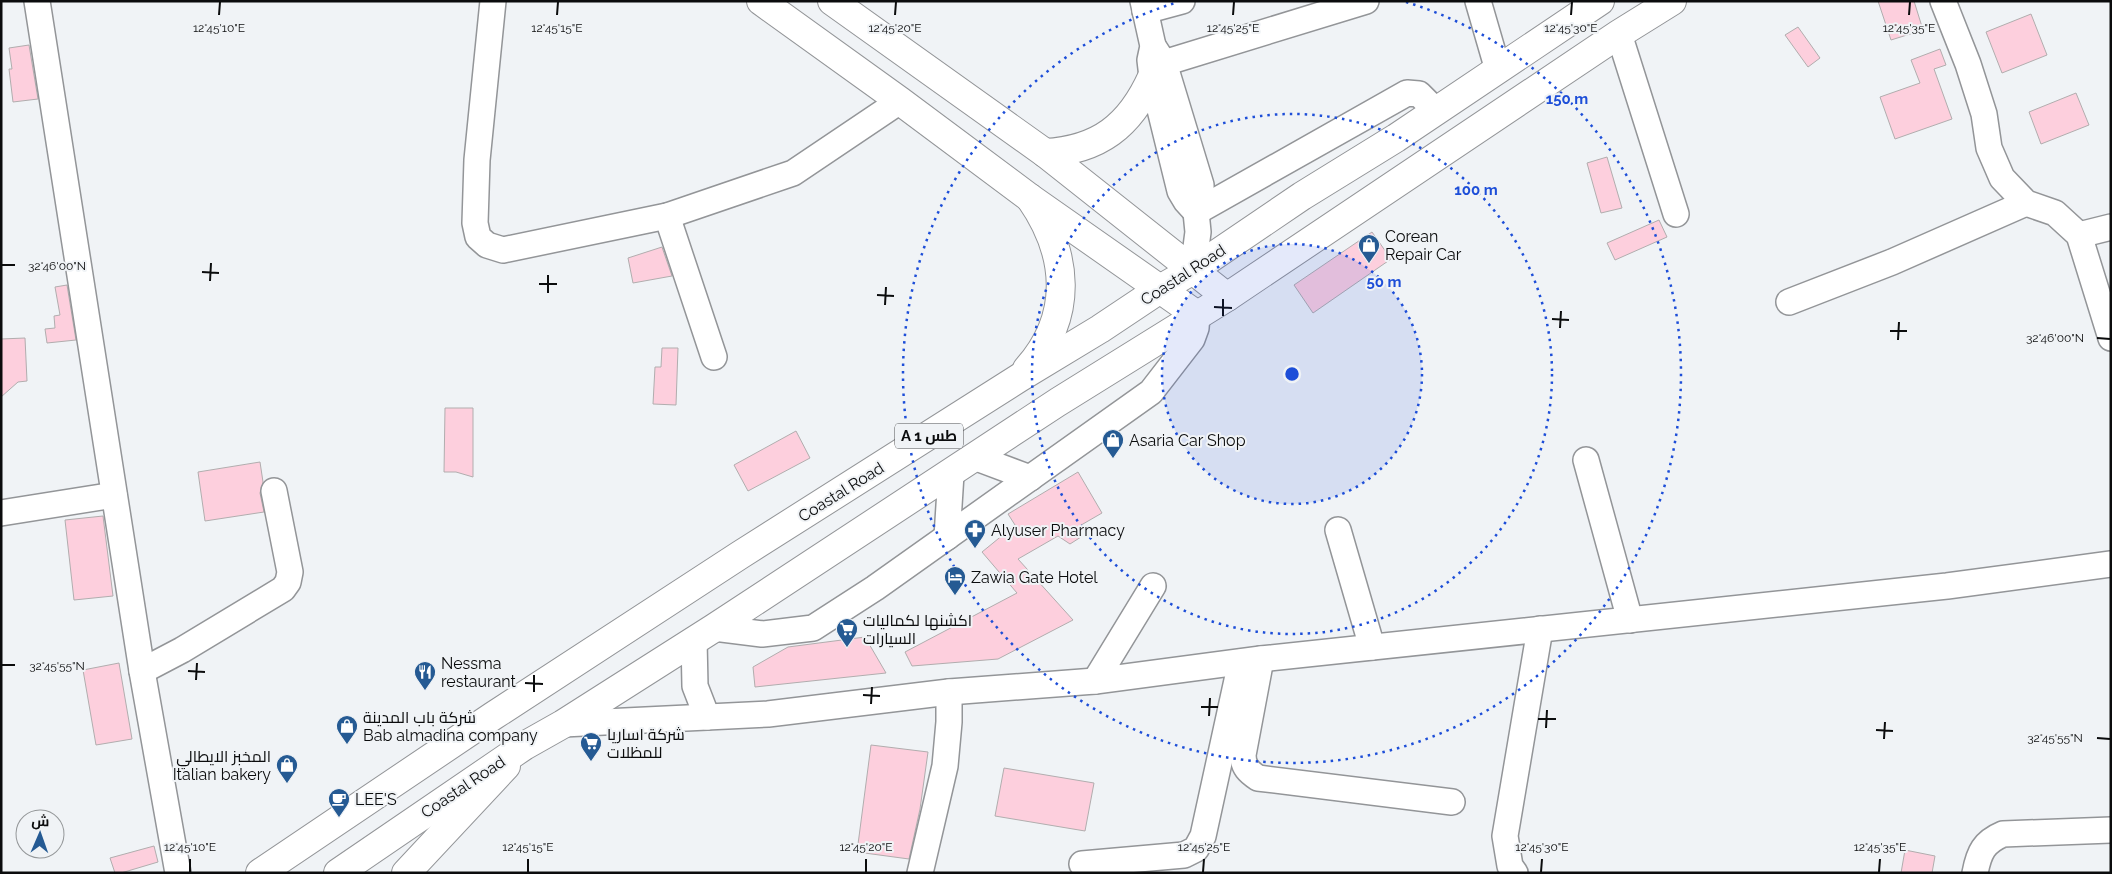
<svg xmlns="http://www.w3.org/2000/svg" width="2112" height="874" font-family="Raleway,Cairo,sans-serif">
  <style>
    .building { fill: #fdcfdd; stroke: #b1adae }
    .lines { fill: none; stroke-linecap: round; stroke-linejoin: round }
    .minor-casing { stroke: #939598; stroke-width: 28 }
    .major-casing { stroke: #939598; stroke-width: 30 }
    .highway-casing { stroke: #939598; stroke-width: 30 }
    .minor { stroke: #fff; stroke-width: 25 }
    .major { stroke: #fff; stroke-width: 28 }
    .highway { stroke: #fff; stroke-width: 28 }
    .ticks { fill: none; stroke: #0b0c0d; stroke-width: 2 }
    .ring { fill: none; stroke: #1d4ed8; stroke-width: 2.5; stroke-dasharray: 2.5 5 }
    .labels { text-anchor: middle; dominant-baseline: central; stroke-width: 4; stroke-linejoin: round; paint-order: stroke }
    .shield { fill: #f0f3f6; stroke: #505153; stroke-width: 1 }
    .shield-label { font-size: 15px; font-weight: bold; fill: #0b0c0d }
    .poi-label { font-size: 16px; fill: #0b0c0d; stroke: #f0f3f6; text-anchor: start }
    .street-label { font-size: 16px; fill: #0b0c0d; stroke: #f0f3f6 }
    .ticks-label { font-size: 12px; text-anchor: middle; fill: #0b0c0d; stroke: #f0f3f6; stroke-width: 4; stroke-linejoin: round; paint-order: stroke }
    .centre { fill: #1d4ed8; stroke: #f0f3f6; stroke-width: 2.5 }
    .ring-label { font-size: 15px; text-anchor: middle; font-weight: bold; fill: #1d4ed8; stroke: #f0f3f6; stroke-width: 4; stroke-linejoin: round; paint-order: stroke }
  </style>
  <rect width="100%" height="100%" fill="#f0f3f6"/>
  <g class="building">
    <polygon points="1878,1 1914,1 1923,30 1891,40"/>
    <polygon points="2031,14 2047,55 2002,73 1986,32"/>
    <polygon points="1798,27 1820,58 1808,67 1785,35"/>
    <polygon points="29,45 38,99 13,102 9,69 12,69 9,48"/>
    <polygon points="1940,49 1946,65 1934,69 1952,119 1895,139 1880,97 1920,83 1911,60"/>
    <polygon points="2076,93 2089,125 2041,144 2029,112"/>
    <polygon points="1607,157 1622,208 1601,213 1587,163"/>
    <polygon points="1659,220 1667,237 1615,260 1607,243"/>
    <polygon points="1372,232 1391,259 1313,313 1294,285"/>
    <polygon points="662,247 672,276 633,283 628,258"/>
    <polygon points="67,285 76,340 47,343 45,329 55,328 54,316 60,315 55,287"/>
    <polygon points="25,338 27,381 18,382 1,397 1,339"/>
    <polygon points="662,348 678,348 676,405 653,404 655,367 661,367"/>
    <polygon points="445,408 473,408 473,477 456,472 444,472"/>
    <polygon points="796,431 810,458 748,491 734,465"/>
    <polygon points="260,462 263,482 260,493 264,512 205,521 198,472"/>
    <polygon points="1078,472 1102,513 1076,528 1081,537 1070,544 1058,536 1018,559 1073,620 998,659 912,666 905,652 1017,593 982,552 1015,525 1008,514"/>
    <polygon points="103,516 113,596 74,600 65,520"/>
    <polygon points="865,637 886,673 755,687 753,667 788,647"/>
    <polygon points="119,663 132,739 96,745 83,670"/>
    <polygon points="871,745 928,752 920,809 909,859 857,852"/>
    <polygon points="1004,768 1094,783 1085,831 995,816"/>
    <polygon points="154,846 158,862 121,873 115,873 110,858"/>
    <polygon points="1905,850 1935,856 1932,873 1901,873"/>
  </g>
  <g class="lines">
    <g class="minor-casing">
      <g id="minor">
        <polyline points="37,1 142,671 178,873"/>
        <polyline points="493,1 477,160 475,223 478,237 487,245 503,250 667,216 793,173 900,101"/>
        <polyline points="1143,1 1153,46 1150,60 1152,77 1180,191 1186,201 1196,212"/>
        <polyline points="1478,1 1498,70"/>
        <polyline points="1943,1 1968,64 1984,114 1989,148 2002,178 2026,203 2055,213 2079,235 2111,338"/>
        <polyline points="1145,11 1182,1"/>
        <polyline points="1619,34 1676,214"/>
        <polyline points="1153,46 1164,63 1201,185 1201,195 1196,212 1198,232 1193,270"/>
        <polyline points="1164,63 1366,1"/>
        <polyline points="1196,212 1407,93 1419,94 1436,111"/>
        <polyline points="667,216 714,357"/>
        <polyline points="2079,235 2111,227"/>
        <polyline points="1789,302 1892,262 2026,203"/>
        <polyline points="974,457 1030,478"/>
        <polyline points="1586,460 1630,620"/>
        <polyline points="1,513 114,495"/>
        <polyline points="1338,530 1372,647"/>
        <polyline points="947,537 951,474"/>
        <polyline points="714,628 762,634 813,628 875,588 1151,392 1192,339 1196,328 1197,315"/>
        <polyline points="694,640 695,686 707,717"/>
        <path d="M1261 659 1243 755C1243 767 1249 772 1258 778L1452 802"/>
        <polyline points="142,671 182,650 283,589 288,582 290,572 274,491"/>
        <polyline points="1095,681 1153,586"/>
        <polyline points="563,724 768,714 949,692 1095,681 1261,659 1947,586 2111,564"/>
        <polyline points="1082,864 1184,855 1196,849 1203,836 1241,662"/>
        <polyline points="920,873 945,766 949,722 949,692"/>
        <polyline points="1515,873 1510,866 1505,836 1540,629"/>
        <path d="M1975 873C1979 852 1984 842 2003 834L2111 830"/>
      </g>
    </g>
    <g class="major-casing">
      <g id="major">
        <polyline points="761,1 900,101 1030,198 1197,315"/>
        <polyline points="832,1 1045,153 1227,297"/>
        <path d="M1045 153C1099 150 1130 126 1152 77"/>
        <polyline points="406,873 506,766"/>
      </g>
    </g>
    <g class="highway-casing">
      <g id="highway">
        <path d="M1027 369C1074 316 1069 254 1030 198"/>
        <polyline points="260,873 493,716 740,555 1019,378 1100,329 1160,289 1193,270 1302,196 1396,138 1600,1"/>
        <polyline points="338,873 524,746 563,724 714,628 1058,402 1227,297 1619,34 1672,1"/>
      </g>
    </g>
    <use href="#minor" class="minor"/>
    <use href="#major" class="major"/>
    <use href="#highway" class="highway"/>
  </g>
  <path class="ticks" d="M219 15 220 2M557 15 558 2M895 15 896 2M1233 15 1234 2M1571 15 1572 2M1909 15 1910 2M2 265H15M202 272 219 273M210 281 211 263M539 284H557M548 293V275M877 295 894 296M885 305 886 287M1214 307 1232 308M1223 316V299M1552 319 1569 320M1560 328 1561 311M1890 331H1907M2097 338 2110 339M1898 340 1899 322M2 665H15M188 671 205 672M196 680 197 663M525 683 543 684M534 692V675M863 695 880 696M871 704 872 687M1201 707H1218M1209 716 1210 698M1538 719H1556M1546 728 1547 710M1876 730 1893 731M2097 738 2110 739M1884 739 1885 722M190 872V859M528 872V859M866 872V859M1203 872 1204 859M1541 872 1542 859M1879 872 1880 859"/>
  <circle cx="1292" cy="374" r="130" fill="#1d4ed8" fill-opacity=".12"/>
  <g class="ring">
    <circle cx="1292" cy="374" r="130"/>
    <circle cx="1292" cy="374" r="260"/>
    <path d="M1406 2A389 389 0 1 1 1178 2"/>
  </g>
  <defs>
    <g id="shop-pin" transform="scale(1.125)"><path d="M0 17L-7.5 6A9.5 9.5 0 1 1 7.5 6Z" fill="#255a93" stroke="#f0f3f6"/><path d="M-5-2.5h2.3a2.7 3.5 0 0 1 5.4 0H5L5.5 6h-11ZM-1.5-2.5h3a1.5 2.3 0 0 0-3 0Z" fill="#fff"/></g>
    <g id="pharmacy-pin" transform="scale(1.125)"><path d="M0 17L-7.5 6A9.5 9.5 0 1 1 7.5 6Z" fill="#255a93" stroke="#f0f3f6"/><path d="M-2-6h4v4h4v4h-4v4h-4v-4h-4v-4h4Z" fill="#fff"/></g>
    <g id="hotel-pin" transform="scale(1.125)"><path d="M0 17L-7.5 6A9.5 9.5 0 1 1 7.5 6Z" fill="#255a93" stroke="#f0f3f6"/><path d="M-6-4.5h1.5V1H6V5H4.5V3h-9V5H-6ZM-4 0a1.8 1.8 0 1 1 3.6 0ZM.5 0V-2.5h3Q6-2.5 6 0Z" fill="#fff"/></g>
    <g id="supermarket-pin" transform="scale(1.125)"><path d="M0 17L-7.5 6A9.5 9.5 0 1 1 7.5 6Z" fill="#255a93" stroke="#f0f3f6"/><path d="M-6-5.5h2.5l.6 2H6L4.5 2H-2.5L-4.4-4H-6ZM-1.5 3.2a1.3 1.3 0 1 0 .1 0ZM3 3.2a1.3 1.3 0 1 0 .1 0Z" fill="#fff"/></g>
    <g id="restaurant-pin" transform="scale(1.125)"><path d="M0 17L-7.5 6A9.5 9.5 0 1 1 7.5 6Z" fill="#255a93" stroke="#f0f3f6"/><path d="M-5-6h1v4h1v-4h1v4h1v-4h1v5L-1.5 .5V6h-2V.5L-5-1ZM5-6V6H3V1.5H1.5Q1.5-4 5-6Z" fill="#fff"/></g>
    <g id="cafe-pin" transform="scale(1.125)"><path d="M0 17L-7.5 6A9.5 9.5 0 1 1 7.5 6Z" fill="#255a93" stroke="#f0f3f6"/><path d="M-5.5-4.5H6V0H3Q3 3.5 0 3.5H-2.5Q-5.5 3.5-5.5 0ZM3-3.2v2h1.7v-2ZM-6 4.5H4V6H-6Z" fill="#fff"/></g>
  </defs>
  <g fill-rule="evenodd">
    <use href="#shop-pin" x="1369" y="245"/>
    <use href="#shop-pin" x="1113" y="440"/>
    <use href="#pharmacy-pin" x="975" y="530"/>
    <use href="#hotel-pin" x="955" y="577"/>
    <use href="#supermarket-pin" x="847" y="629"/>
    <use href="#restaurant-pin" x="425" y="672"/>
    <use href="#shop-pin" x="347" y="726"/>
    <use href="#supermarket-pin" x="591" y="743"/>
    <use href="#shop-pin" x="287" y="765"/>
    <use href="#cafe-pin" x="339" y="799"/>
  </g>
  <g class="labels">
    <rect class="shield" x="895" y="423.5" width="68" height="25" rx="4"/>
    <g class="shield-label">
      <text x="929" y="436">A 1 طس</text>
    </g>
    <g class="poi-label">
      <text x="1385" y="236">Corean<tspan x="1385" dy="18">Repair Car</tspan></text>
      <text x="1129" y="440">Asaria Car Shop</text>
      <text x="991" y="530">Alyuser Pharmacy</text>
      <text x="971" y="577">Zawia Gate Hotel</text>
      <text x="863" y="620">اكشنها لكماليات<tspan x="863" dy="18">السيارات</tspan></text>
      <text x="441" y="663">Nessma<tspan x="441" dy="18">restaurant</tspan></text>
      <text x="363" y="717">شركة باب المدينة<tspan x="363" dy="18">Bab almadina company</tspan></text>
      <text x="607" y="734">شركة اساريا<tspan x="607" dy="18">للمظلات</tspan></text>
      <text x="271" y="756" text-anchor="end">المخبز الايطالي<tspan x="271" dy="18">Italian bakery</tspan></text>
      <text x="355" y="799">LEE'S</text>
    </g>
    <g class="street-label">
      <text transform="translate(1183 275) rotate(-33)">Coastal Road</text>
      <text transform="translate(841 492) rotate(-32)">Coastal Road</text>
      <text transform="translate(463 787) rotate(-34)">Coastal Road</text>
    </g>
  </g>
  <g class="ticks-label">
    <text x="219" y="32">12°45'10"E</text>
    <text x="557" y="32">12°45'15"E</text>
    <text x="895" y="32">12°45'20"E</text>
    <text x="1233" y="32">12°45'25"E</text>
    <text x="1571" y="32">12°45'30"E</text>
    <text x="1909" y="32">12°45'35"E</text>
    <text x="57" y="270">32°46'00"N</text>
    <text x="2055" y="342">32°46'00"N</text>
    <text x="57" y="670">32°45'55"N</text>
    <text x="2055" y="742">32°45'55"N</text>
    <text x="190" y="851">12°45'10"E</text>
    <text x="528" y="851">12°45'15"E</text>
    <text x="866" y="851">12°45'20"E</text>
    <text x="1204" y="851">12°45'25"E</text>
    <text x="1542" y="851">12°45'30"E</text>
    <text x="1880" y="851">12°45'35"E</text>
  </g>
  <circle cx="1292" cy="374" r="8" class="centre"/>
  <g class="ring-label">
    <text x="1567" y="104">150 m</text>
    <text x="1476" y="195">100 m</text>
    <text x="1384" y="287">50 m</text>
  </g>
  <rect width="2112" height="874" fill="none" stroke="#0b0c0d" stroke-width="5"/>
  <g transform="translate(40 834) rotate(2)"><circle r="24" fill="#f0f3f6" stroke="#949799"/>
  <path d="M0-4L9 19L0 12L-9 19Z" fill="#255a93"/>
  <text y="-8" font-size="14" font-weight="bold" text-anchor="middle" fill="#0b0c0d">ش</text>
  </g>
</svg>
